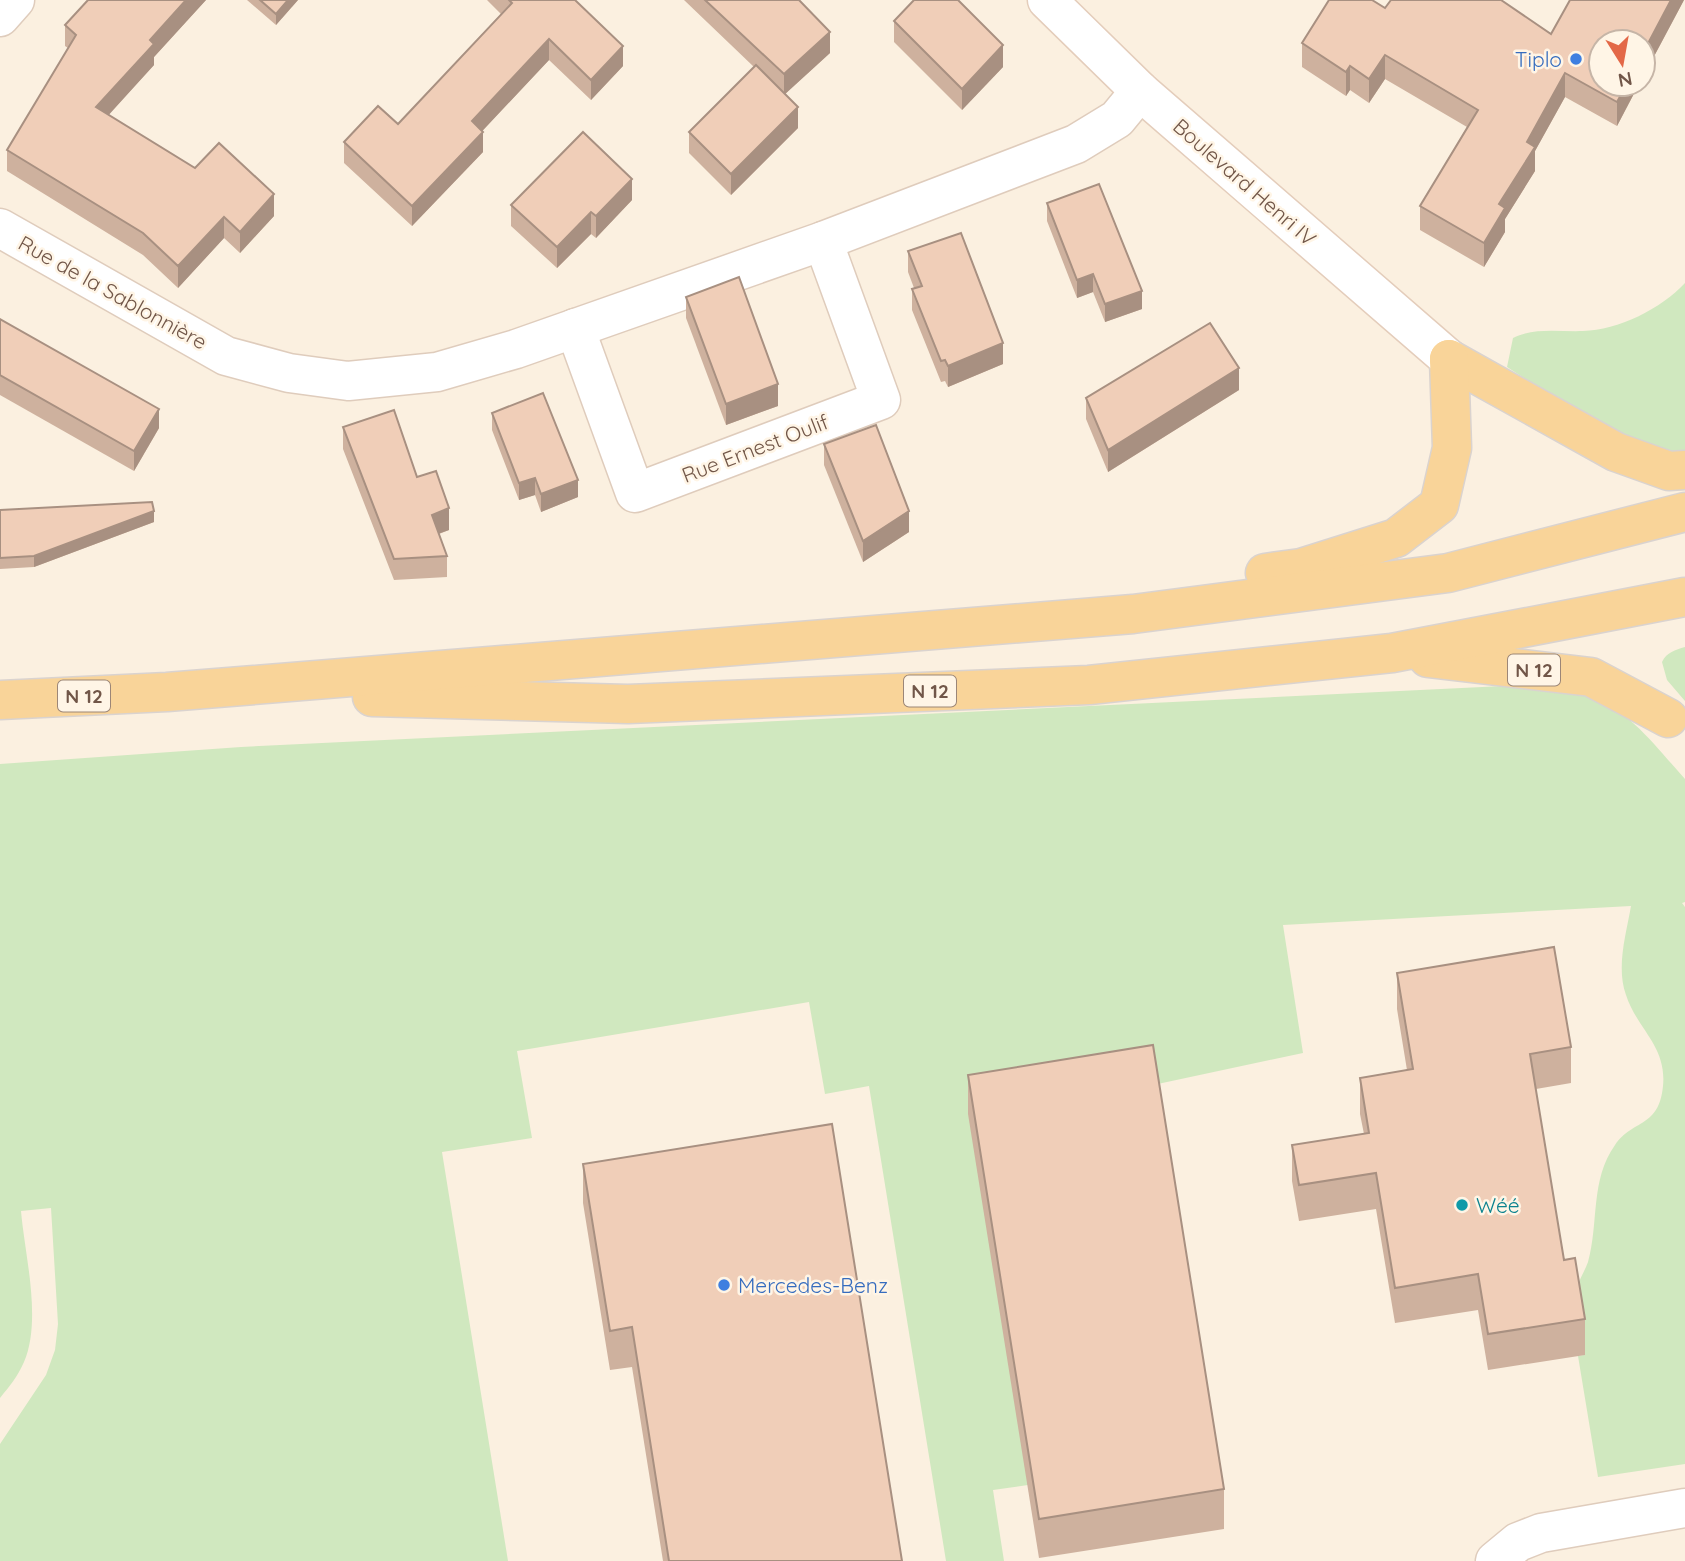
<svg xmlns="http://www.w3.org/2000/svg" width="1685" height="1561" font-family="Quicksand,sans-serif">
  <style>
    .green { fill: #d0e8bf }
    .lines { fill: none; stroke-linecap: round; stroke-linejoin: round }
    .street-casing { stroke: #dfccbc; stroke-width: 41 }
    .secondary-casing { stroke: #e4cdbb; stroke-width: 41 }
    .primary-casing { stroke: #dad3cf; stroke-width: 41 }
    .street { stroke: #fff; stroke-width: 38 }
    .secondary { stroke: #fff; stroke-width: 38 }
    .primary { stroke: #f9d499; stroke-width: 38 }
    .wall { fill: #ceb19e }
    .shaded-wall { fill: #a89081 }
    .building { fill: #f0ceb8; stroke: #a89081; stroke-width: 2 }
    .shop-dot { fill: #3f7fe0; stroke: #fff5e6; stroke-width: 2.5 }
    .culture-dot { fill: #0f9aa8; stroke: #fff5e6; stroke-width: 2.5 }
    .labels { text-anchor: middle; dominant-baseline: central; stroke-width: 5; stroke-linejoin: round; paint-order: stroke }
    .shield { fill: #fff5e6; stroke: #9c8677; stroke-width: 2 }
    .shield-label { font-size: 19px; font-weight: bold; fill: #715648 }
    .shop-label { font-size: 21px; fill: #366cbe; stroke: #fff5e6; text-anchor: end }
    .street-label { font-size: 21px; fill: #715648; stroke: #fff5e6 }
    .culture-label { font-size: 21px; fill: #0d838f; stroke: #fff5e6; text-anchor: start }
  </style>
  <rect width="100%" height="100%" fill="#fbf0e0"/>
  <g class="green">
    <path d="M1685 283V455L1649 450 1616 437 1507 367 1513 338C1535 327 1559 332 1583 331 1618 330 1661 309 1685 283Z"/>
    <path d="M1685 647V701L1667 680 1662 662C1667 652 1675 650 1685 647Z"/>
    <path d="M1503 686C1524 687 1573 688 1589 694 1630 711 1657 748 1685 779V902L1682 903 1685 907V1464L1598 1477 1578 1356 1584 1355C1582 1336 1577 1316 1576 1297 1575 1286 1584 1273 1588 1262 1599 1223 1590 1180 1615 1145 1633 1119 1659 1128 1663 1086 1667 1046 1637 1029 1626 995 1616 967 1626 935 1631 906L1283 925 1303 1053 1153 1085 1028 1485 993 1490 1004 1561H946L869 1086 825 1094 809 1002 517 1051 532 1138 442 1152 508 1561H0V1444L46 1375 55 1350 58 1324 51 1208 21 1211C25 1256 42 1320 24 1362 18 1376 9 1387 0 1398V764L241 747Z"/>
  </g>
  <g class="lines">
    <g class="street-casing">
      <g id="street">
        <polyline points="0,17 15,0"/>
        <polyline points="0,228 226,356 289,373 348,381 437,372 516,349 823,241 1076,144 1117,119 1140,91"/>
        <polyline points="575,328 635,493 881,400 823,241"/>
        <polyline points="1495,1561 1518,1542 1541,1533 1685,1508"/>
      </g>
    </g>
    <g class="secondary-casing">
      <polyline id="secondary" points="1047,0 1140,91 1449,359"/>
    </g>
    <g class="primary-casing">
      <g id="primary">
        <polyline points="1449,359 1616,452 1669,471 1685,470"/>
        <polyline points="1265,573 1301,568 1396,538 1439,505 1452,448 1449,359"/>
        <polyline points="1428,658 1591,677 1668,718"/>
        <polyline points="372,697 628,704 1089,685 1392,653 1685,597"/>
        <polyline points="0,700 167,692 1133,614 1448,573 1685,512"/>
      </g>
    </g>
    <use href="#street" class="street"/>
    <use href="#secondary" class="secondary"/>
    <use href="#primary" class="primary"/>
  </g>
  <g class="wall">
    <polygon points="88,0 206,0 154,57 154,65 108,115 274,216 240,253 224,238 178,288 143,255 7,171 7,150 68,48 65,46 65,25"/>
    <polygon points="247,0 298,0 276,25"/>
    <polygon points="487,0 575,0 623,66 591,100 549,60 482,131 483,152 412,226 344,163 344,142 398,124 501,14"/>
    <polygon points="684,0 799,0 830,53 785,94 798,128 731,195 689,153 689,132 754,67"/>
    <polygon points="1684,0 1643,77 1643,42 1639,84 1617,126 1565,97 1535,151 1535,171 1505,219 1505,232 1484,267 1420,230 1420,206 1467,127 1385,79 1369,103 1350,90 1346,96 1302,67 1302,43 1385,8 1551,34"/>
    <polygon points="894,21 1003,67 962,110 894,42"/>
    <polygon points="632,200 596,238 591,234 557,268 511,226 511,205"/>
    <polygon points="1047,203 1142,309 1105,322 1093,292 1077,298 1047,221"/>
    <polygon points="908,251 1003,364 948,387 945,381 941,382 912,310 912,289 914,288 908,272"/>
    <polygon points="686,297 778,406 726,425 686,318"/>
    <polygon points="0,319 159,428 134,471 0,395"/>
    <polygon points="1239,390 1108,472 1086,419 1086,398"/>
    <polygon points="492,413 578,497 541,512 535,495 519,500 492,430"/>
    <polygon points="343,427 417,477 449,530 439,534 447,556 447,577 394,580 343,449"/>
    <polygon points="824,444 909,532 863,562 824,465"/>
    <polygon points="0,510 154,522 34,567 0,569"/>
    <polygon points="1397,973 1571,1047 1571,1083 1536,1089 1564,1260 1585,1319 1585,1355 1488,1370 1478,1310 1395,1323 1376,1209 1299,1221 1292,1181 1292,1145 1364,1134 1360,1114 1360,1078 1407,1070 1397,1009"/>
    <polygon points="968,1075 1224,1489 1224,1529 1039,1558 968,1114"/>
    <polygon points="583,1164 902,1561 663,1561 632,1367 610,1370 583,1203"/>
  </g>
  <g class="shaded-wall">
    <polygon points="186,0 206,0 154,57 154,65 96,129 96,107 150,40"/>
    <polygon points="288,0 298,0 276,25 276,14"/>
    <polygon points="1671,0 1684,0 1643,77 1643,53"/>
    <polygon points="830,32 830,53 784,95 784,74"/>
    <polygon points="549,39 549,60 472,142 472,121"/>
    <polygon points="1003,45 1003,67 962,110 962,89"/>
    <polygon points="623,46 623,66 591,100 591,80"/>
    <polygon points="1385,55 1385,79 1369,103 1369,79"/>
    <polygon points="1350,66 1350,90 1346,96 1346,72"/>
    <polygon points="1565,73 1565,97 1535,151 1535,171 1505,219 1505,232 1484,267 1484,243 1499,204 1527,142"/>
    <polygon points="1627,84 1639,84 1617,126 1617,102"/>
    <polygon points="798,107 798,128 731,195 731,174"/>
    <polygon points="483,132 483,152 412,226 412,206"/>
    <polygon points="632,179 632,200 596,238 596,216"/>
    <polygon points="274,194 274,216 240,253 240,232"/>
    <polygon points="591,212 591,234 557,268 557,247"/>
    <polygon points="224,217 224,238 178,288 178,266"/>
    <polygon points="1093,274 1093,292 1077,298 1077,280"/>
    <polygon points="1142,291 1142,309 1105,322 1105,304"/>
    <polygon points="1003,343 1003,364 948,387 948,366"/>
    <polygon points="1239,368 1239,390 1108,472 1108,450"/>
    <polygon points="778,384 778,406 726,425 726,404"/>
    <polygon points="159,409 159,428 134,471 134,451"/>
    <polygon points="535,478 535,495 519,500 519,483"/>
    <polygon points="578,480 578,497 541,512 541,494"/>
    <polygon points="449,508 449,530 432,536 432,515"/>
    <polygon points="154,511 154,522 34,567 34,556"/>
    <polygon points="909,511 909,532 863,562 863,541"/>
  </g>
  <g class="building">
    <polygon points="88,0 186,0 150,40 154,44 96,107 195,168 219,143 274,194 240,232 224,217 178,266 143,233 7,150 76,35 65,25"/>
    <polygon points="260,0 288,0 276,14"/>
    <polygon points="509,0 575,0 623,46 591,80 549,39 472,121 483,132 412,206 344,142 378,106 398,124 512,3"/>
    <polygon points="705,0 799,0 830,32 784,74"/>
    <polygon points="914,0 958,0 1003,45 962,89 894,21"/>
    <polygon points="1329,0 1372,0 1385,8 1391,0 1501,0 1551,34 1570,0 1671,0 1643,53 1643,42 1601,42 1601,84 1627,84 1617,102 1565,73 1527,142 1535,147 1499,204 1505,208 1484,243 1420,206 1478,110 1385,55 1369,79 1350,66 1346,72 1302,43"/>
    <polygon points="756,65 798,107 731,174 689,132"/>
    <polygon points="583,132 632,179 596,216 591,212 557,247 511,205"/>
    <polygon points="1099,184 1142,291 1105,304 1093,274 1077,280 1047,203"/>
    <polygon points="961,233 1003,343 948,366 945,360 941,361 912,289 922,286 908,251"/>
    <polygon points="739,277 778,384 726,404 686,297"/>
    <polygon points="0,319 159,409 134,451 0,375"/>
    <polygon points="1210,323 1239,368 1108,450 1086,398"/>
    <polygon points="543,393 578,480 541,494 535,478 519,483 492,413"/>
    <polygon points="394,410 417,477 436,471 449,508 432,515 447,556 394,559 343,427"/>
    <polygon points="876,425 909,511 863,541 824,444"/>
    <polygon points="152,502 154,511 34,556 0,558 0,510"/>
    <polygon points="1554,947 1571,1047 1530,1054 1564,1260 1575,1258 1585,1319 1488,1334 1478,1274 1395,1288 1376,1173 1299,1185 1292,1145 1369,1133 1360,1078 1413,1069 1397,973"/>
    <polygon points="1153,1045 1224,1489 1039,1519 968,1075"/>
    <polygon points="832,1124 902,1561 669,1561 632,1327 610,1331 583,1164"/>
  </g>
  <g class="shop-dot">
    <circle cx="1576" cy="59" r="7"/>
    <circle cx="724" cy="1285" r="7"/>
  </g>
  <circle class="culture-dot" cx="1462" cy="1205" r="7"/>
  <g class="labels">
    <g class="shield">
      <rect x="1508" y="654.5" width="52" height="31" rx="5"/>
      <rect x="904" y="675.5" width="52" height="31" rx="5"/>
      <rect x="58" y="680.5" width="52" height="31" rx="5"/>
    </g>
    <g class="shield-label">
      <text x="1534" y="670">N 12</text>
      <text x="930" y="691">N 12</text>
      <text x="84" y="696">N 12</text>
    </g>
    <g class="shop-label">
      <text x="1562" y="59">Tiplo</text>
      <text x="738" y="1285" text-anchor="start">Mercedes-Benz</text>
    </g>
    <g class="street-label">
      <text transform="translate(1245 182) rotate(41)">Boulevard Henri IV</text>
      <text transform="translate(113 292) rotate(29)">Rue de la Sablonnière</text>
      <text transform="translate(755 448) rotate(-21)">Rue Ernest Oulif</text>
    </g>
    <g class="culture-label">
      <text x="1476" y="1205">Wéé</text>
    </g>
  </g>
  <g transform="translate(1622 63) rotate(169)"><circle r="33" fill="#fff5e6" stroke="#c6b5a7" stroke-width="2"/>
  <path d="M0-5L12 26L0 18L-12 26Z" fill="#e36847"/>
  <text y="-10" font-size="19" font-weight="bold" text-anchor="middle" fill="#715648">N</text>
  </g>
</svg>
